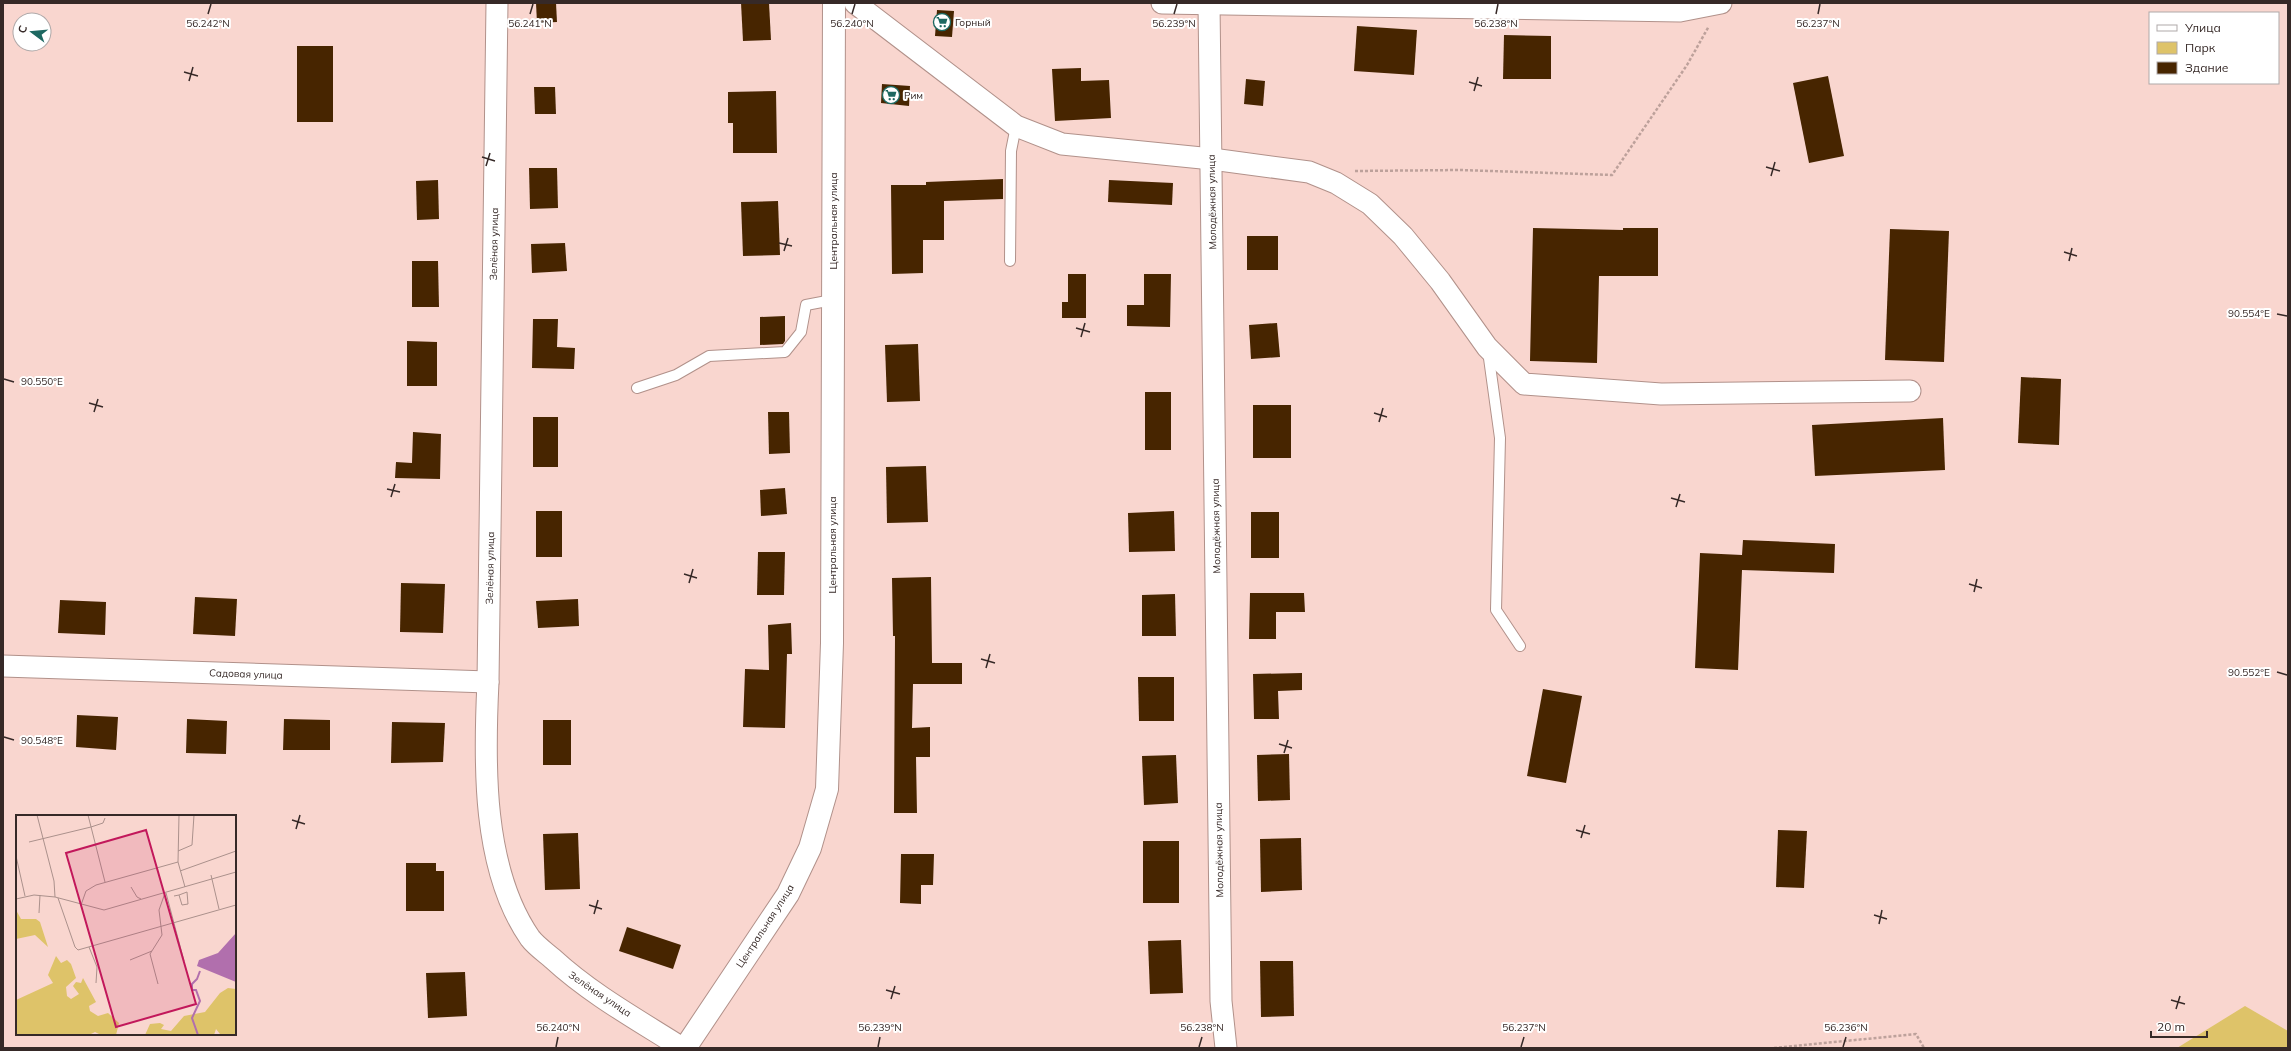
<svg xmlns="http://www.w3.org/2000/svg" width="2291" height="1051" font-family="Mulish,sans-serif">
  <style>
    .green { fill: #dec369 }
    .building { fill: #472500 }
    .lines { fill: none; stroke-linecap: round; stroke-linejoin: round }
    .service-casing { stroke: #b1918a; stroke-width: 12 }
    .minor-casing { stroke: #b1918a; stroke-width: 23 }
    .tertiary-casing { stroke: #b1918a; stroke-width: 24 }
    .path { stroke: #bda19b; stroke-width: 2.5; stroke-dasharray: 3 2; stroke-linecap: butt }
    .service { stroke: #fff; stroke-width: 10 }
    .minor { stroke: #fff; stroke-width: 21 }
    .tertiary { stroke: #fff; stroke-width: 22 }
    .ticks { fill: none; stroke: #362927; stroke-width: 1.5 }
    .labels { text-anchor: middle; dominant-baseline: central; stroke-width: 4; stroke-linejoin: round; paint-order: stroke }
    .poi-label { font-size: 10px; fill: #362927; stroke: #fff; text-anchor: start }
    .street-label { font-size: 10px; fill: #362927; stroke: #fff }
    .inset-river { fill: none; stroke: #b16fad; stroke-width: 2 }
    .inset-road { fill: none; stroke: #ab918c; stroke-width: 1 }
    .view { fill: #c2185b; fill-opacity: 0.15; stroke: #c2185b; stroke-width: 2 }
    .inset-edge { fill: none; stroke: #362927; stroke-width: 2 }
    .ticks-label { font-size: 10px; text-anchor: middle; fill: #362927; stroke: #fff; stroke-width: 4; stroke-linejoin: round; paint-order: stroke }
  </style>
  <rect width="100%" height="100%" fill="#f9d6cf"/>
  <polygon class="green" points="2245,1006 2288,1031 2288,1048 2177,1048"/>
  <g class="building">
    <polygon points="536,3 556,3 557,22 537,23"/>
    <polygon points="741,3 769,3 771,40 743,41"/>
    <polygon points="937,10 954,11 952,37 935,36"/>
    <polygon points="1357,26 1417,30 1414,75 1354,71"/>
    <polygon points="1504,35 1551,36 1551,79 1503,79"/>
    <rect x="297" y="46" width="36" height="76"/>
    <polygon points="1081,68 1081,81 1109,80 1111,118 1055,121 1052,69"/>
    <polygon points="1828,76 1844,156 1809,163 1793,83"/>
    <polygon points="1246,79 1265,81 1263,106 1244,104"/>
    <polygon points="882,84 910,86 909,106 881,103"/>
    <polygon points="534,87 555,87 556,114 535,114"/>
    <polygon points="776,91 777,153 733,153 733,123 728,123 728,92"/>
    <polygon points="529,168 557,168 558,208 530,209"/>
    <polygon points="1003,179 1003,199 944,201 944,240 923,240 923,273 892,274 891,185 926,185 926,182"/>
    <polygon points="438,180 439,219 417,220 416,181"/>
    <polygon points="1109,180 1173,183 1172,205 1108,202"/>
    <polygon points="778,201 780,255 743,256 741,202"/>
    <polygon points="1533,228 1623,230 1623,228 1658,228 1658,276 1599,276 1597,363 1530,361"/>
    <polygon points="1890,229 1949,231 1944,362 1885,360"/>
    <rect x="1247" y="236" width="31" height="34"/>
    <polygon points="565,243 567,271 532,273 531,244"/>
    <polygon points="412,261 438,261 439,307 412,307"/>
    <polygon points="1068,274 1086,274 1086,318 1062,318 1062,302 1068,302"/>
    <polygon points="1144,274 1171,274 1170,327 1127,326 1127,305 1144,305"/>
    <polygon points="785,316 785,341 783,344 760,345 760,317"/>
    <polygon points="533,319 558,319 557,347 575,348 574,369 532,368"/>
    <polygon points="1277,323 1280,357 1251,359 1249,325"/>
    <polygon points="407,341 437,342 437,386 407,386"/>
    <polygon points="918,344 920,401 887,402 885,345"/>
    <polygon points="2021,377 2061,379 2059,445 2018,443"/>
    <rect x="1145" y="392" width="26" height="58"/>
    <rect x="1253" y="405" width="38" height="53"/>
    <polygon points="768,412 789,412 790,453 769,454"/>
    <rect x="533" y="417" width="25" height="50"/>
    <polygon points="1943,418 1945,470 1815,476 1812,425"/>
    <polygon points="413,432 441,434 440,479 395,478 396,462 412,463"/>
    <polygon points="926,466 928,522 887,523 886,467"/>
    <polygon points="785,488 787,514 761,516 760,490"/>
    <rect x="536" y="511" width="26" height="46"/>
    <polygon points="1174,511 1175,551 1129,552 1128,513"/>
    <rect x="1251" y="512" width="28" height="46"/>
    <polygon points="1743,540 1835,544 1834,573 1742,570 1738,670 1695,668 1700,553 1742,555"/>
    <polygon points="758,552 785,552 784,595 757,595"/>
    <polygon points="931,577 932,663 962,663 962,684 913,684 912,728 930,727 930,757 916,757 917,813 894,813 895,636 893,636 892,578"/>
    <polygon points="401,583 445,584 443,633 400,632"/>
    <polygon points="1250,593 1304,593 1305,612 1276,612 1276,639 1249,639"/>
    <polygon points="1175,594 1176,636 1142,636 1142,595"/>
    <polygon points="195,597 237,599 235,636 193,634"/>
    <polygon points="578,599 579,626 538,628 536,601"/>
    <polygon points="60,600 106,602 105,635 58,633"/>
    <polygon points="791,623 792,654 787,654 785,728 743,727 745,669 769,670 768,625"/>
    <polygon points="1302,673 1302,690 1278,691 1279,719 1254,719 1253,674"/>
    <polygon points="1138,677 1174,677 1174,721 1139,721"/>
    <polygon points="1543,689 1582,696 1566,783 1527,776"/>
    <polygon points="77,715 118,717 116,750 76,747"/>
    <polygon points="187,719 227,721 226,754 186,753"/>
    <polygon points="284,719 330,720 330,750 283,750"/>
    <rect x="543" y="720" width="28" height="45"/>
    <polygon points="392,722 445,723 443,762 391,763"/>
    <polygon points="1289,754 1290,800 1258,801 1257,755"/>
    <polygon points="1176,755 1178,803 1144,805 1142,756"/>
    <polygon points="1778,830 1807,831 1804,888 1776,887"/>
    <polygon points="578,833 580,889 545,890 543,834"/>
    <polygon points="1301,838 1302,890 1261,892 1260,839"/>
    <rect x="1143" y="841" width="36" height="62"/>
    <polygon points="901,854 934,854 933,885 921,885 921,904 900,903"/>
    <polygon points="406,863 436,863 436,871 444,871 444,911 406,911"/>
    <polygon points="627,927 681,945 673,969 619,951"/>
    <polygon points="1181,940 1183,993 1150,994 1148,941"/>
    <polygon points="1260,961 1293,961 1294,1016 1261,1017"/>
    <polygon points="465,972 467,1016 428,1018 426,973"/>
  </g>
  <g class="lines">
    <g class="service-casing">
      <g id="service">
        <polyline points="1010,261 1011,151 1016,126"/>
        <polyline points="1488,351 1500,438 1496,610 1520,646"/>
        <polyline points="637,388 676,375 709,356 785,352 801,332 806,305 827,301"/>
      </g>
    </g>
    <g class="minor-casing">
      <g id="minor">
        <path d="M497 3 488 682C484 763 482 869 530 938 536 946 545 952 553 959 591 994 638 1020 682 1048"/>
        <polyline points="855,3 1016,126 1062,144 1212,159 1309,172 1336,183 1370,204 1403,236 1440,281 1487,347 1524,384 1661,394 1910,391"/>
        <polyline points="1162,3 1680,11 1721,3"/>
        <polyline points="1209,3 1221,1001 1226,1048"/>
        <polyline points="3,666 488,682"/>
      </g>
    </g>
    <g class="tertiary-casing">
      <polyline id="tertiary" points="685,1048 788,894 810,848 827,789 832,643 834,3"/>
    </g>
    <g class="path">
      <polyline points="1355,171 1461,170 1612,175 1687,65 1709,26"/>
      <polyline points="1774,1048 1916,1034 1924,1048"/>
    </g>
    <use href="#service" class="service"/>
    <use href="#minor" class="minor"/>
    <use href="#tertiary" class="tertiary"/>
  </g>
  <path class="ticks" d="M208 14 211 4M530 14 533 4M852 14 855 4M1174 14 1177 4M1496 14 1498 4M1818 14 1820 4M184 72 198 76M189 81 193 67M1469 82 1482 86M1474 91 1478 77M482 157 495 161M486 166 490 153M1766 167 1780 171M1771 176 1775 162M779 243 792 246M784 251 788 238M2064 252 2077 256M2069 261 2072 248M2277 314 2287 316M1076 328 1090 332M1081 337 1085 323M4 379 14 382M89 403 103 407M94 412 98 399M1374 413 1387 417M1379 422 1383 408M387 489 400 492M391 497 395 484M1671 498 1685 502M1676 507 1680 494M684 574 697 578M689 583 693 569M1969 584 1982 588M1974 592 1977 579M981 659 995 663M986 668 990 654M2277 672 2287 675M4 737 14 740M1279 744 1292 748M1284 753 1288 740M292 820 305 824M296 829 300 815M1576 830 1590 834M1581 838 1585 825M589 905 602 909M594 914 598 900M1874 915 1887 919M1879 924 1882 910M886 990 900 994M891 999 895 986M2171 1000 2185 1004M2176 1009 2180 996M556 1047 558 1037M878 1047 880 1037M1199 1047 1202 1037M1521 1047 1524 1037M1843 1047 1846 1037"/>
  <defs>
    <g id="supermarket-ring" transform="scale(0.9)"><circle r="9.5" fill="#fff" stroke="#1d6861" stroke-width="1.5"/><path d="M-6-5.5h2.5l.6 2H6L4.5 2H-2.5L-4.4-4H-6ZM-1.5 3.2a1.3 1.3 0 1 0 .1 0ZM3 3.2a1.3 1.3 0 1 0 .1 0Z" fill="#1d6861"/></g>
  </defs>
  <g fill-rule="evenodd">
    <use href="#supermarket-ring" x="942" y="22"/>
    <use href="#supermarket-ring" x="891" y="95"/>
  </g>
  <g class="labels">
    <g class="poi-label">
      <text x="955" y="22">Горный</text>
      <text x="904" y="95">Рим</text>
    </g>
    <g class="street-label">
      <text transform="translate(1212 202) rotate(-91)">Молодёжная улица</text>
      <text transform="translate(833 221) rotate(-90)">Центральная улица</text>
      <text transform="translate(494 244) rotate(-89)">Зелёная улица</text>
      <text transform="translate(1216 526) rotate(-91)">Молодёжная улица</text>
      <text transform="translate(832 545) rotate(-90)">Центральная улица</text>
      <text transform="translate(490 568) rotate(-89)">Зелёная улица</text>
      <text transform="translate(246 674) rotate(2)">Садовая улица</text>
      <text transform="translate(1219 850) rotate(-91)">Молодёжная улица</text>
      <text transform="translate(765 926) rotate(-57)">Центральная улица</text>
      <text transform="translate(600 994) rotate(34)">Зелёная улица</text>
    </g>
  </g>
  <g transform="translate(16 815)">
    <rect width="220" height="220" fill="#f9d6cf"/>
    <path d="M0 95 5 104H20L24 107 32 132 19 120 0 124ZM40 141 45 148 51 145 55 149 60 163 50 172 51 181 55 184 63 179 57 171 60 167 65 168 67 163 80 187 73 191 74 196 82 201 92 198 103 208 100 220H85L79 217 73 220H0V185L37 168 32 160ZM212 173 220 174V220L204 219 200 214 198 220H129L134 209 144 208 148 210 145 214 155 216 168 201 189 197 204 178Z" fill="#dec369"/>
    <path d="M220 118V167L181 151 183 145 202 138Z" fill="#b16fad"/>
    <path class="inset-river" d="M182 220 176 203 184 186 180 175H176V169L181 164 184 156"/>
    <path class="inset-road" d="M21 0 38 66 39 82M72 0 89 67M163 0 162 47 169 72M13 27 75 12 87 8 89 3M162 36 176 30 178 0M0 41 9 81M164 56 220 36M195 60 203 94M115 72 121 82 125 84M150 78 168 146M158 81 163 80 171 77 172 89 166 90 163 80M42 83 59 132 62 135 220 90M0 84 18 80 39 82 88 95 220 57M65 90 70 76 80 70 162 47M23 98 24 80M73 132 81 152 80 168M114 145 136 136M142 169 134 139 146 120 143 95 149 78"/>
    <path class="view" d="M130 15 180 189 100 212 50 38Z"/>
    <rect width="220" height="220" class="inset-edge"/>
  </g>
  <g class="ticks-label">
    <text x="208" y="27">56.242°N</text>
    <text x="530" y="27">56.241°N</text>
    <text x="852" y="27">56.240°N</text>
    <text x="1174" y="27">56.239°N</text>
    <text x="1496" y="27">56.238°N</text>
    <text x="1818" y="27">56.237°N</text>
    <text x="2249" y="317">90.554°E</text>
    <text x="42" y="385">90.550°E</text>
    <text x="2249" y="676">90.552°E</text>
    <text x="42" y="744">90.548°E</text>
    <text x="558" y="1031">56.240°N</text>
    <text x="880" y="1031">56.239°N</text>
    <text x="1202" y="1031">56.238°N</text>
    <text x="1524" y="1031">56.237°N</text>
    <text x="1846" y="1031">56.236°N</text>
  </g>
  <rect width="2291" height="1051" fill="none" stroke="#362927" stroke-width="8"/>
  <rect x="2149" y="12" width="130" height="72" fill="#ffffff" stroke="#afa9a9"/>
  <rect x="2157" y="25" width="20" height="6" fill="#ffffff" stroke="#afa9a9"/>
  <text x="2185" y="32" font-size="12" fill="#362927">Улица</text>
  <rect x="2157" y="42" width="20" height="12" fill="#dec369" stroke="#afa9a9"/>
  <text x="2185" y="52" font-size="12" fill="#362927">Парк</text>
  <rect x="2157" y="62" width="20" height="12" fill="#472500" stroke="#afa9a9"/>
  <text x="2185" y="72" font-size="12" fill="#362927">Здание</text>
  <g transform="translate(32 32) rotate(286)"><circle r="19" fill="#ffffff" stroke="#afa9a9"/>
  <path d="M0-3L7 15L0 10L-7 15Z" fill="#1d6861"/>
  <text y="-6" font-size="11" font-weight="bold" text-anchor="middle" fill="#362927">С</text>
  </g>
  <path d="M2151 1031v6h56v-6" fill="none" stroke="#362927" stroke-width="2"/>
  <text x="2157" y="1031" font-size="12" fill="#362927" stroke="#ffffff" stroke-width="3" paint-order="stroke">20 m</text>
</svg>
